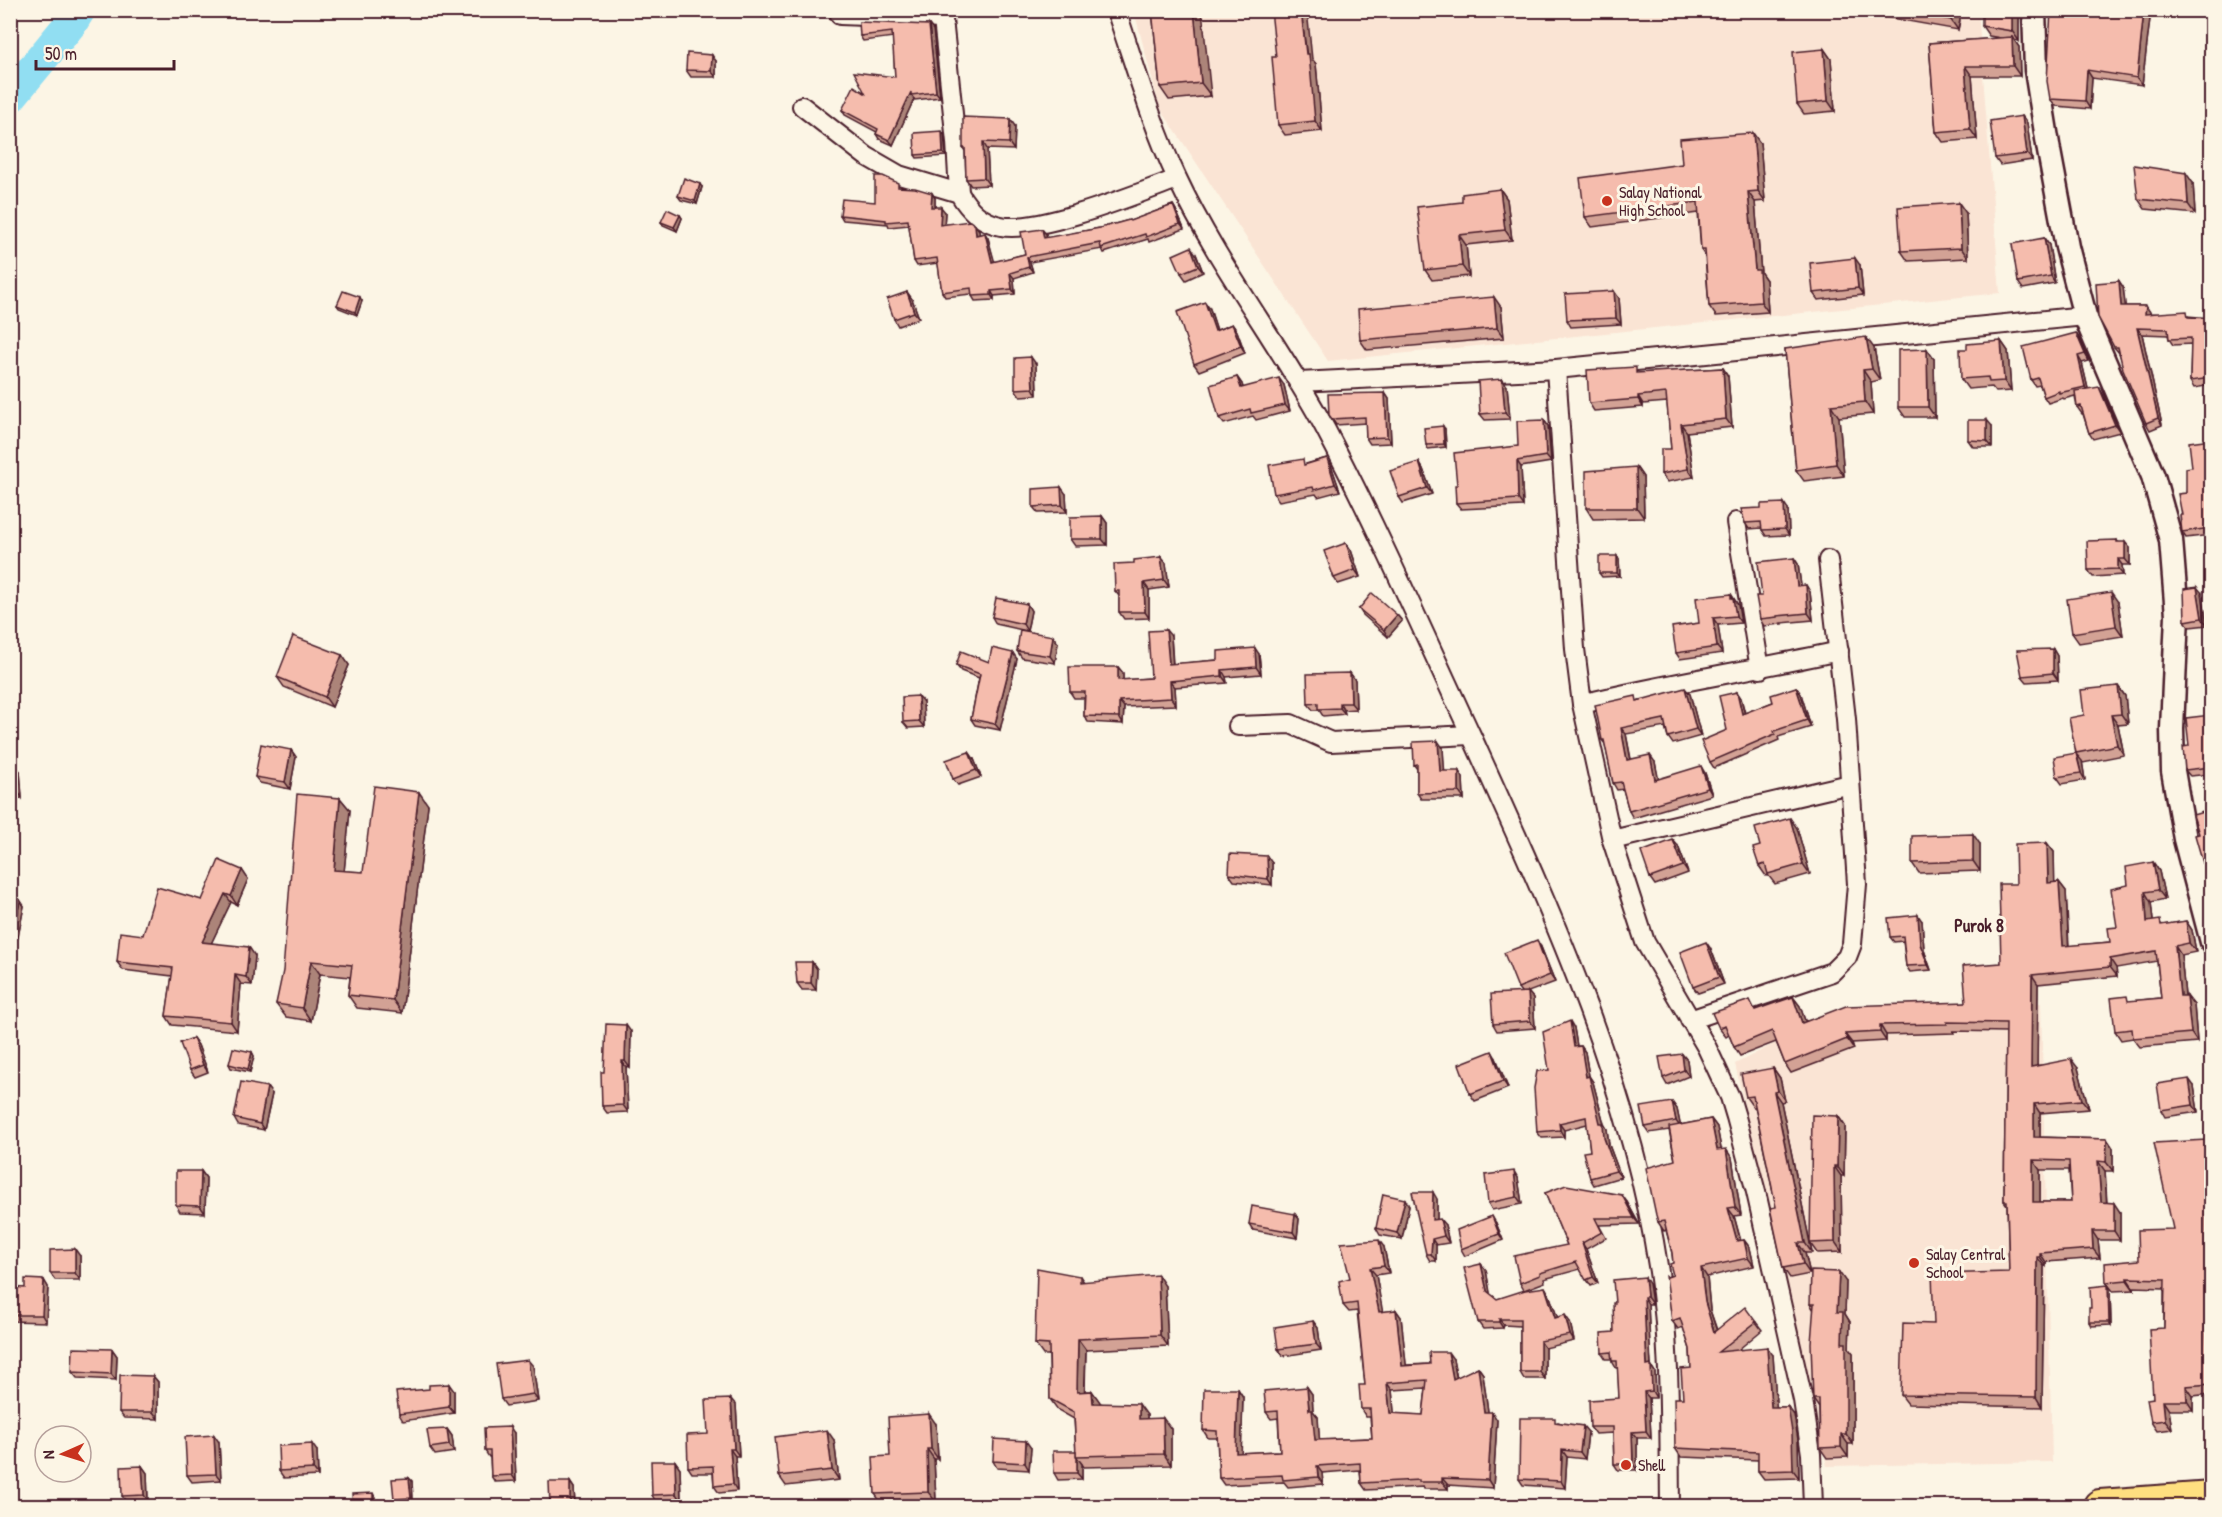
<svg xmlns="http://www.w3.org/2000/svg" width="2222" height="1517" font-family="'Patrick Hand',sans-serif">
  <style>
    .built { fill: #fae4d4 }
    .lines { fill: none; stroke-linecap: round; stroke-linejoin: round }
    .river { stroke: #91def2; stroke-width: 33 }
    .minor-casing { stroke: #4a1f2b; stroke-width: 22 }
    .tertiary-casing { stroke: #4a1f2b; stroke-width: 27 }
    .trunk-casing { stroke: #4a1f2b; stroke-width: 36 }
    .minor { stroke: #fcf5e5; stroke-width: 18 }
    .tertiary { stroke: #fcf5e5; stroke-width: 22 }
    .trunk { stroke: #ffdf80; stroke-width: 32 }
    .wall { fill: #d3a295; stroke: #4a1f2b; stroke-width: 1.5; fill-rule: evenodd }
    .shaded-wall { fill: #ac8479; stroke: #4a1f2b; stroke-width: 1.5 }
    .building { fill: #f5bcad; stroke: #4a1f2b; stroke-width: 1.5; fill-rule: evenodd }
    .poi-dot { fill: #c8321e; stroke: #fcf5e5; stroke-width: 2 }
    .labels { text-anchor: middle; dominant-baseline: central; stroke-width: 6; stroke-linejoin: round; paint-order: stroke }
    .poi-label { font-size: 16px; fill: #4a1f2b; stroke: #fcf5e5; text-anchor: start }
    .neighbourhood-label { font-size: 18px; font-weight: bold; fill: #4a1f2b; stroke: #fcf5e5 }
  </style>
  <rect width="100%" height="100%" fill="#fcf5e5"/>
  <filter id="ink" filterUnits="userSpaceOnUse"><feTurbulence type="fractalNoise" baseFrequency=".0167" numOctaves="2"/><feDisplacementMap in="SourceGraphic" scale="12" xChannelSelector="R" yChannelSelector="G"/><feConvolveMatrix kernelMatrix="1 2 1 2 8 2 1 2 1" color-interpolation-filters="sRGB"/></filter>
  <g filter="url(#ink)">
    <g class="built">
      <polygon points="1134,11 1978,11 2000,293 1328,361 1160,108"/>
      <polygon points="2041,1003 2052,1462 1827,1466 1735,1064 1850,1005"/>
    </g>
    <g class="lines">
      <polyline class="river" points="10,97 71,23 79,10"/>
      <g class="minor-casing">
        <g id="minor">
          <polyline points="942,10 956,142 959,193"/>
          <path d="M1116 10C1135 66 1152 125 1177 178 1218 266 1280 344 1326 430 1379 531 1424 634 1472 737 1550 909 1631 1083 1659 1272 1671 1349 1669 1429 1670 1506"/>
          <polyline points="840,15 942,19"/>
          <path d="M802 106 866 156 899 175 959 193C969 210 981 222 1001 226 1038 234 1139 193 1177 179"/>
          <polyline points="1556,369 1575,649 1582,704 1612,840 1645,942 1707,1048 1730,1097 1736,1117 1756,1192 1803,1400 1811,1454 1813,1506"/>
          <polyline points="1299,382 1556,369 2085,316"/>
          <polyline points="1736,522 1760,669"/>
          <path d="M1582 704C1667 683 1754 670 1839 651"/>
          <polyline points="1238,726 1291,724 1331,742 1470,735"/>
          <polyline points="1612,840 1850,784"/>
          <polyline points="1690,1020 1832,972 1847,957 1852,944 1857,884 1846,719 1828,560"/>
        </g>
      </g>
      <g class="tertiary-casing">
        <polyline id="tertiary" points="2034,10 2036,70 2049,151 2067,247 2085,316 2153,476 2171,540 2177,615 2172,729 2173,771 2185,839 2212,942"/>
      </g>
      <g class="trunk-casing">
        <polyline id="trunk" points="2100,1506 2212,1498"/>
      </g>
      <use href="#minor" class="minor"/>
      <use href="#tertiary" class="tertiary"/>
      <use href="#trunk" class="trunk"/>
    </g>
    <g class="wall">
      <polygon points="1152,10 1211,96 1169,100 1160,87"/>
      <polygon points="1846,10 1962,10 1958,30"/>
      <polygon points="2051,10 2151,10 2142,85 2092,78 2090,109 2056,106 2050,99"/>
      <polygon points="2019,16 2019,41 2014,40 2019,47 2020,76 1972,76 1977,139 1943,142 1936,132 1929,43 2001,38 1989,36 1982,26"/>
      <polygon points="929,25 933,30 940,97 915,100 914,99 893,145 879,139 876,134 877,132 845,115 842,110 865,93 895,77 893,37 863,41 860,36"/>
      <polygon points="1824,49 1831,59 1835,111 1804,114 1797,104"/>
      <polygon points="1312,59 1316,64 1322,131 1285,135 1278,125"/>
      <polygon points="716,61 716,77 691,77 686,70"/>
      <polygon points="2022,116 2027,123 2032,160 2000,165 1995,158"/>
      <polygon points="1015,126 1014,150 987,149 989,185 971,186 966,179 965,151 963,148"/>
      <polygon points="944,135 946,156 917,158 915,155"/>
      <polygon points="1760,143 1765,201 1755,202 1761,273 1766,280 1768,312 1716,316 1709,306 1705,256 1701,250 1698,213 1592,227 1585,217 1682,164"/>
      <polygon points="2193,183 2195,214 2145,209 2138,199"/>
      <polygon points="702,187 697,204 681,200 678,196"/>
      <polygon points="901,187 932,193 935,198 935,207 945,212 944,224 975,225 979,230 979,235 988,238 994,262 1025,254 1046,234 1047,238 1100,228 1129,220 1130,221 1173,205 1176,210 1184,229 1149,242 1148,239 1104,253 1102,249 1030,262 1033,272 1014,278 1015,294 994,296 994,300 975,301 972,296 971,294 945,297 942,292 938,263 917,266 914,261 909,225 889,227 888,224 843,220 840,215 875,202"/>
      <polygon points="1500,189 1507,199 1512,240 1466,245 1469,276 1432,280 1425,270 1462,202"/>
      <polygon points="1966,213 1968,258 1908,261 1901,251"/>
      <polygon points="680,215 682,218 677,231 663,225 661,222"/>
      <polygon points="2044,238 2049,245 2055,283 2023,289 2018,282"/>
      <polygon points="1196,254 1203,272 1186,280 1181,273"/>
      <polygon points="1860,265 1863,295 1818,300 1813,293"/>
      <polygon points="2119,281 2123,287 2125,306 2146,306 2150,313 2211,318 2211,385 2194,388 2190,381 2191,344 2173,345 2169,339 2168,335 2142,334 2162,425 2150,430 2146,423 2119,353 2114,347"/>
      <polygon points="907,292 912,299 919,318 898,326 894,319"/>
      <polygon points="1619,298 1621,324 1571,327 1567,320"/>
      <polygon points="362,301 357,315 339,308 337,305"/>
      <polygon points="1501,307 1504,338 1367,350 1360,340"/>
      <polygon points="1210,309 1217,330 1232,324 1237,331 1245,353 1199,371 1194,364"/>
      <polygon points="2080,339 2089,361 2082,363 2088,389 2103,394 2120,432 2093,439 2089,433 2083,414 2082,414 2077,407 2075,396 2064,399 2063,398 2048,403 2044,397 2040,385 2035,386 2031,380"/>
      <polygon points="2001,341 2008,351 2011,391 1996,392 1992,387 1968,389 1961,379 1967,349"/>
      <polygon points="1874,348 1880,380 1871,382 1873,414 1839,417 1844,476 1804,481 1796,470 1785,349"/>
      <polygon points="1934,359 1935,417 1905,417 1898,407"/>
      <polygon points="1036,364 1037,395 1020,396 1015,389"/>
      <polygon points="1723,368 1728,376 1732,427 1687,432 1694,477 1667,482 1661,474 1671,449 1667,402 1643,404 1643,407 1594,411 1589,403 1640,373"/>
      <polygon points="1237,377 1242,384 1243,388 1284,385 1290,411 1256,420 1253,416 1224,424 1219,418"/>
      <polygon points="1502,379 1507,386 1510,419 1485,420 1480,414"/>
      <polygon points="1385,393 1389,399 1391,443 1370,444 1366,438 1366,423 1336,425 1332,419"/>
      <polygon points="1544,420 1548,426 1551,462 1521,467 1523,506 1461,509 1456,503 1457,485 1518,446"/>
      <polygon points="1992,426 1992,447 1973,447 1968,440"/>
      <polygon points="1445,429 1446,447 1428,449 1426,445"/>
      <polygon points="2211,439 2211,535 2186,538 2182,532 2182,515 2186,493 2192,467"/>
      <polygon points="1327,458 1331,465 1340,491 1318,497 1316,494 1279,501 1274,494 1306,464"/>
      <polygon points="1419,462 1423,469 1432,494 1403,503 1399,497"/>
      <polygon points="1636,467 1643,477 1644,518 1593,519 1586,508"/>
      <polygon points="1066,494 1067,512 1038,513 1033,507"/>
      <polygon points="1788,509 1789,535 1766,536 1762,530 1762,528 1749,529 1745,523"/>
      <polygon points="1102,516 1107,523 1107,545 1075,546 1070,539"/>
      <polygon points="2117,540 2118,542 2130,548 2130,565 2122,565 2123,575 2093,577 2088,570"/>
      <polygon points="1346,543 1351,550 1360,577 1338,584 1334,578"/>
      <polygon points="1161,557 1166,563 1169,587 1149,590 1149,618 1124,619 1119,612 1119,596 1115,591 1134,563"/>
      <polygon points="1794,558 1798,564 1801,586 1806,585 1810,592 1813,620 1781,623 1782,624 1764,626 1760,619 1762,596"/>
      <polygon points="1619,559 1620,576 1602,577 1599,573"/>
      <polygon points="2202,593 2207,625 2190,627 2185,621"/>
      <polygon points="1731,594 1738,605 1741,623 1718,625 1722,653 1680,659 1676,653 1699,623"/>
      <polygon points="2118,602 2123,636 2079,643 2072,633"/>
      <polygon points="1027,604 1031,611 1027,631 996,624 992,617"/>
      <polygon points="1359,609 1397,615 1402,621 1388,637 1363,615"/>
      <polygon points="1171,636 1173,664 1218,660 1259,654 1261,674 1226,677 1227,683 1175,687 1176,705 1124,707 1123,724 1088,722 1084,716 1084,698 1074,698 1070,692 1118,667 1123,673 1123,680 1151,678"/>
      <polygon points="1058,643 1055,663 1022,658 1017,651"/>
      <polygon points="2053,649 2057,656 2058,680 2027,682 2022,676"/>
      <polygon points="342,655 349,665 332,707 284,687 277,677"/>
      <polygon points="1017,659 1000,730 975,725 971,719 979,678 961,671 956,665"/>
      <polygon points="1350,673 1355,680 1356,709 1344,710 1345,714 1323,716 1319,710 1313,710 1308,704"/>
      <polygon points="2118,686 2125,696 2128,724 2118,725 2124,755 2083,763 2082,761 2085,780 2062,784 2057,777 2076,753 2084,715"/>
      <polygon points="1796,687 1801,694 1811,727 1778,737 1779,740 1714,768 1710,762 1727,730 1737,692 1741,698 1745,713 1773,702"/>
      <polygon points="1690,694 1701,736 1673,744 1668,737 1665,727 1626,734 1631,759 1655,762 1658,779 1705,773 1712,795 1633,818 1629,811 1623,789 1617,790 1613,783 1605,744 1602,740 1639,700"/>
      <polygon points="923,702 924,727 908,728 903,722"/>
      <polygon points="2211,715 2211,774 2190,776 2185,770 2189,746"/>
      <polygon points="1443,748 1444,771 1463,778 1464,799 1421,799 1417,793 1417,769 1414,765"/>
      <polygon points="291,750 296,757 290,789 260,783 255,777"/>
      <polygon points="969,752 974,759 981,777 958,785 953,779"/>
      <polygon points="10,765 20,771 22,798 10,799"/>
      <polygon points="340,798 350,810 344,871 363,872 428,805 402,1013 357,1008 348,995 350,977 320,974 311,1021 286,1017 276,1004"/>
      <polygon points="2211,812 2211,867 2207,868 2203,863 2199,834"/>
      <polygon points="1797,828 1810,874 1775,884 1768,875 1766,876 1759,866 1760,846"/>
      <path d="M2047 843 2054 852V882H2059L2066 891 2069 946 2110 942 2117 927 2128 885 2153 862 2159 871 2165 899 2151 902 2153 921 2163 925 2186 921 2192 930 2196 952 2181 955 2185 996 2194 1005 2197 1042 2140 1047 2133 1038 2121 1040 2115 1031 2131 1001 2161 998 2157 961 2116 968 2117 976 2038 984 2037 1065 2078 1068 2089 1109 2040 1113V1137L2107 1139 2113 1148V1171H2105L2107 1203 2120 1212V1240H2098L2100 1258 2046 1262V1266H2044L2042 1407 1908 1404 1901 1395 1934 1324 2009 1272 2007 1205 2004 1201 2006 1032 1953 1031 1954 1033 1886 1035V1041L1852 1043 1854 1049 1791 1073 1785 1064 1776 1042 1740 1056 1734 1047 1729 1035 1726 1037 1719 1028 1757 1010 1793 997 1800 1006 1805 1021 1966 1002 2001 963 2016 884ZM2040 1170H2069L2071 1202H2040Z"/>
      <polygon points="1980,844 1980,871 1919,873 1912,863"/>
      <polygon points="1678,846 1688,873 1655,885 1650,878"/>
      <polygon points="1272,863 1272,885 1234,881 1229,874"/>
      <polygon points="242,870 248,879 237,905 231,902 211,943 255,956 252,985 241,984 237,1031 172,1025 166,1016 172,976 123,970 117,962 143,935 202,900"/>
      <polygon points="10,898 20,900 24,906 18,937 10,935"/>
      <polygon points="1922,921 1924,950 1931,970 1910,972 1906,966 1903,941 1894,942 1890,937"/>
      <polygon points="1541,947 1555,982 1528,992 1533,998 1535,1028 1497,1031 1493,1024 1521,992 1518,988"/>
      <polygon points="1711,949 1724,984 1698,993 1693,987"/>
      <polygon points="812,962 817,969 816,990 802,990 797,983"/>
      <polygon points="1574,1028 1577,1046 1581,1046 1585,1052 1589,1076 1593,1082 1604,1124 1607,1129 1609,1145 1621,1177 1594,1185 1590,1178 1590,1151 1587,1124 1564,1130 1564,1137 1542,1138 1537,1132 1549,1070"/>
      <polygon points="631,1032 630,1068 626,1067 628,1112 607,1113 602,1106 604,1072"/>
      <polygon points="193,1038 198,1045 208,1072 195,1077 190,1070"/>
      <polygon points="252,1052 254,1056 250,1072 231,1068 229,1064"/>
      <polygon points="1682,1054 1687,1060 1689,1076 1667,1085 1663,1078"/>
      <polygon points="1496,1058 1508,1088 1475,1101 1470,1094"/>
      <polygon points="1773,1068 1780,1078 1785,1101 1781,1102 1812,1253 1805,1253 1810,1274 1790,1278 1783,1268 1776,1207 1755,1107 1753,1107 1746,1097"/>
      <polygon points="2194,1086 2198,1112 2165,1117 2161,1110"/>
      <polygon points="272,1094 264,1130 238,1125 234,1118"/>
      <polygon points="1672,1102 1677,1109 1680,1125 1711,1119 1717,1127 1721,1150 1732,1158 1741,1215 1734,1216 1741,1241 1744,1240 1750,1248 1754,1266 1707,1277 1710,1310 1717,1330 1756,1322 1762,1330 1738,1350 1773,1355 1776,1407 1788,1407 1794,1415 1798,1440 1799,1478 1764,1479 1758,1471 1758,1460 1681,1457 1675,1448 1683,1398 1691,1368 1690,1349 1683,1327 1678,1329 1672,1321 1667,1277 1673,1275 1673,1263 1672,1253 1666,1230 1664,1231 1658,1222 1675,1160 1669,1130 1649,1133 1645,1127"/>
      <polygon points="1838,1116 1845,1126 1844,1176 1841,1176 1842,1252 1817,1253 1810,1243"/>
      <polygon points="2211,1148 2211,1394 2193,1396 2193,1410 2169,1410 2172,1429 2157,1431 2151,1422 2153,1398 2164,1328 2164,1288 2133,1287 2134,1290 2113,1291 2106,1282 2139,1260 2173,1229"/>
      <polygon points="201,1171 206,1178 205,1213 180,1212 176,1205"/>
      <polygon points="1518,1178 1522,1204 1492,1210 1488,1203"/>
      <polygon points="1545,1193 1627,1202 1639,1224 1599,1225 1606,1238 1586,1249 1598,1283 1591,1286 1580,1269 1544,1279 1545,1282 1524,1290 1520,1283 1567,1245"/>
      <polygon points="1405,1199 1409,1206 1402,1239 1380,1235 1376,1228"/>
      <polygon points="1437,1199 1437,1219 1445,1225 1449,1243 1436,1245 1436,1261 1430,1261 1426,1254"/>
      <polygon points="1295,1214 1299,1219 1297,1238 1253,1230 1249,1224"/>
      <polygon points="1496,1223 1503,1240 1465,1256 1461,1249"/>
      <path d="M1384 1247 1389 1273 1376 1275 1382 1312 1396 1310 1401 1317 1406 1365 1430 1364 1453 1359 1457 1378 1478 1367 1483 1374 1488 1412 1497 1420 1493 1488 1448 1485V1489H1424L1423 1487 1366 1490 1361 1483 1360 1470 1322 1473 1323 1484 1288 1487 1284 1482 1224 1485 1219 1478 1217 1438H1208L1203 1430 1238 1389 1243 1397 1241 1453 1280 1451 1278 1418 1271 1419 1266 1412 1307 1387 1312 1394 1313 1411 1318 1417 1319 1440 1372 1438 1370 1417H1366L1361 1409 1365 1385 1357 1311 1349 1312 1343 1305 1350 1278ZM1426 1388 1423 1415 1394 1414 1392 1390Z"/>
      <polygon points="80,1256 80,1280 55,1280 50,1273"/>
      <polygon points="1481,1264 1486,1270 1490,1294 1497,1299 1545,1287 1549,1294 1557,1317 1570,1322 1574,1341 1545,1348 1545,1379 1524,1379 1520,1372 1520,1326 1504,1325 1503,1328 1483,1329 1478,1322"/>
      <polygon points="1080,1276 1084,1282 1165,1286 1168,1346 1086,1350 1085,1391 1092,1391 1100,1403 1147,1415 1147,1419 1171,1429 1171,1465 1084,1467 1082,1464 1082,1479 1058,1480 1054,1473 1076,1451 1074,1419 1058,1410 1050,1399 1049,1355 1043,1355 1035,1344"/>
      <polygon points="44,1280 48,1287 46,1322 10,1321 10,1287 25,1288"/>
      <polygon points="1846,1282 1845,1314 1850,1322 1849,1348 1853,1353 1853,1444 1848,1444 1848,1457 1827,1458 1820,1448 1819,1408 1813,1399 1814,1310 1810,1304"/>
      <polygon points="1649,1284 1652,1304 1648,1304 1650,1352 1651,1366 1655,1372 1656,1398 1649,1398 1651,1438 1637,1438 1637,1470 1618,1470 1614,1464 1613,1433 1595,1434 1590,1427 1619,1398 1618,1368 1616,1368 1612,1361 1612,1359 1606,1359 1602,1353 1614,1332 1615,1303"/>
      <polygon points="2108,1285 2110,1289 2111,1325 2091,1326 2089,1322 2091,1308"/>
      <polygon points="1313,1321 1318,1328 1321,1350 1283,1356 1278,1349"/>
      <polygon points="112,1349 117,1356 116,1380 77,1378 72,1372"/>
      <polygon points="533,1366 538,1401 506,1406 501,1399"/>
      <polygon points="153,1376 158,1382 158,1419 124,1418 119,1412"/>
      <polygon points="429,1389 454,1391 454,1413 403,1421 399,1414"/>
      <polygon points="736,1405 739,1456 735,1456 737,1491 719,1493 714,1486 713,1473 692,1473 688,1467 708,1434"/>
      <polygon points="1558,1422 1588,1432 1585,1459 1567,1457 1565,1488 1523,1485 1519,1479"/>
      <polygon points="936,1424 938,1459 934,1459 936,1502 882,1504 875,1494 890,1456"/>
      <polygon points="447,1429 452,1436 454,1452 435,1455 430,1448"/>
      <polygon points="514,1433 516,1481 495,1482 491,1476 490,1457 489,1457 485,1451"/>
      <polygon points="834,1440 839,1480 786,1486 779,1476"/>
      <polygon points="219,1442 221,1480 192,1482 187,1475"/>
      <polygon points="45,1447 45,1472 67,1472 45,1474 41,1467"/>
      <polygon points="1031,1448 1029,1470 997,1468 993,1461"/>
      <polygon points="317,1451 318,1476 284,1478 279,1471"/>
      <polygon points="675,1461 680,1468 681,1501 656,1502 652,1495"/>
      <polygon points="142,1466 147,1473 148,1501 127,1503 122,1496"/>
      <polygon points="409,1478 412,1481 413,1501 396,1502 394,1499"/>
      <polygon points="570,1482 574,1488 575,1506 551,1506 550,1505"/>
    </g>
    <g class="shaded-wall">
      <polygon points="1194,10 1202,10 1211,96 1201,83"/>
      <polygon points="1301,10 1307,10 1312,59 1316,64 1322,131 1315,121"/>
      <polygon points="1953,10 1962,10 1958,30 1951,20"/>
      <polygon points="2012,10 2015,10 2019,16 2019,41 2012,31"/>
      <polygon points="2144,10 2151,10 2142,85 2137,78"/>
      <polygon points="929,25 933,30 940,97 936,92"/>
      <polygon points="2012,37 2019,47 2020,76 2013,66"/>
      <polygon points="1824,49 1831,59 1835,111 1828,101"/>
      <polygon points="712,55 716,61 716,77 711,71"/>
      <polygon points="1965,66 1972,76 1977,139 1970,129"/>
      <polygon points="2087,70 2092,78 2090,109 2085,101"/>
      <polygon points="911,92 911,95 914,99 893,145 889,140"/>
      <polygon points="2022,116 2027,123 2032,160 2027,154"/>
      <polygon points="1010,119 1015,126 1014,150 1009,143"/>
      <polygon points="942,131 944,135 946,156 943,153"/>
      <polygon points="1753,133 1760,143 1765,201 1758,191"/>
      <polygon points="983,142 987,149 989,185 984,178"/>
      <polygon points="2186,173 2193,183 2195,214 2188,204"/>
      <polygon points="700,184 702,187 697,204 695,201"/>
      <polygon points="1500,189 1507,199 1512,240 1505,230"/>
      <polygon points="1748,192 1755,202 1761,273 1766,280 1768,312 1761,302 1755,270"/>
      <polygon points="932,193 935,198 935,212 931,207"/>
      <polygon points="1959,203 1966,213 1968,258 1961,248"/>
      <polygon points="1173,205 1176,210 1184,229 1180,224"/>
      <polygon points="941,207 945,212 944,229 940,225"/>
      <polygon points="680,215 682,218 677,231 674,227"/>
      <polygon points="975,225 979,230 980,240 976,235"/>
      <polygon points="1042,229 1046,234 1047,243 1044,238"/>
      <polygon points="985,233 988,238 996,267 992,262"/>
      <polygon points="1459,235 1466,245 1469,276 1462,266"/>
      <polygon points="2044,238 2049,245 2055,283 2051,276"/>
      <polygon points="1191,247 1196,254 1203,272 1198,266"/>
      <polygon points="1027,257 1030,262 1033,272 1029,267"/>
      <polygon points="1855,258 1860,265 1863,295 1858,288"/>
      <polygon points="1010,273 1014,278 1015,294 1012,289"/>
      <polygon points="2119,281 2123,287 2126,312 2121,306"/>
      <polygon points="991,291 994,296 994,300 991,295"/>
      <polygon points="1614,291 1619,298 1621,324 1616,318"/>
      <polygon points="907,292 912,299 919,318 914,312"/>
      <polygon points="360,297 362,301 357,315 355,312"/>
      <polygon points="1494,297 1501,307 1504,338 1497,328"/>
      <polygon points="1205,302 1210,309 1219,338 1215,331"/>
      <polygon points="2146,306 2150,312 2150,320 2145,314"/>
      <polygon points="2211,318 2211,356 2210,354"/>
      <polygon points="1232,324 1237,331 1245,353 1241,346"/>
      <polygon points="2137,328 2142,334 2162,425 2158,418"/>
      <polygon points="2076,333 2080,339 2089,361 2085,354"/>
      <polygon points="1866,337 1874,348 1880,380 1872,369"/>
      <polygon points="2001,341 2008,351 2011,391 2004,381"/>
      <polygon points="1927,349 1934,359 1935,417 1928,407"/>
      <polygon points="2078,356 2082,363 2089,393 2085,387"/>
      <polygon points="1031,357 1036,364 1037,395 1033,388"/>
      <polygon points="1723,368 1728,376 1732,427 1726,419"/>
      <polygon points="1863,370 1871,382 1873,414 1865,402"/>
      <polygon points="1237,377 1242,384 1245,395 1241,388"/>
      <polygon points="1279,378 1284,385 1290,411 1285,405"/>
      <polygon points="1502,379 1507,386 1510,419 1505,412"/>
      <polygon points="2099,387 2103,394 2120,432 2115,425"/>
      <polygon points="1385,393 1389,399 1391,443 1387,437"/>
      <polygon points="1638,396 1643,404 1643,407 1638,399"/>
      <polygon points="1831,405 1839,417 1844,476 1836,464"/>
      <polygon points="1544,420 1548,426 1551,462 1546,456"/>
      <polygon points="1987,420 1992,426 1992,447 1987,441"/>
      <polygon points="1681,424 1687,432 1694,477 1688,469"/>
      <polygon points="1443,426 1445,429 1446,447 1444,444"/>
      <polygon points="1327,458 1331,465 1340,491 1335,484"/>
      <polygon points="1517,461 1521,467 1523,506 1518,499"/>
      <polygon points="1419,462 1423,469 1432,494 1427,488"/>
      <polygon points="1636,467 1643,477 1644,518 1637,508"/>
      <polygon points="1061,487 1066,494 1067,512 1062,505"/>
      <polygon points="1784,503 1788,509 1789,535 1785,529"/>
      <polygon points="1102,516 1107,523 1107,545 1102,539"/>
      <polygon points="2125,542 2130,548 2130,565 2125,559"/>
      <polygon points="1346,543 1351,550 1360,577 1355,570"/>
      <polygon points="1617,556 1619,559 1620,576 1617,573"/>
      <polygon points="1161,557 1166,563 1169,587 1164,580"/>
      <polygon points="1794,558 1798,564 1802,593 1797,586"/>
      <polygon points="2118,559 2122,565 2123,575 2118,569"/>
      <polygon points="1144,583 1149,590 1149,618 1145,612"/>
      <polygon points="1806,585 1810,592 1813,620 1808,613"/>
      <polygon points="2197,587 2202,593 2207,625 2202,618"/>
      <polygon points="2111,592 2118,602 2123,636 2116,626"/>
      <polygon points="1731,594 1738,605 1741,623 1736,616"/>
      <polygon points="1027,604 1031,611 1027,631 1023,624"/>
      <polygon points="1397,615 1402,621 1388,637 1384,630"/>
      <polygon points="1713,618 1718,625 1722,653 1717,647"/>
      <polygon points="1166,630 1171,636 1173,671 1169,664"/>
      <polygon points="1053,636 1058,643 1055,663 1050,656"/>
      <polygon points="1255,648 1259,654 1261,674 1256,667"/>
      <polygon points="2053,649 2057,656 2058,680 2053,673"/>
      <polygon points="1013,653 1017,659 1000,730 995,724"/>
      <polygon points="342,655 349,665 332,707 325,697"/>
      <polygon points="1118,667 1123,673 1123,686 1118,680"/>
      <polygon points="1222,670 1226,677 1227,683 1222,676"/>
      <polygon points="1350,673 1355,680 1356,709 1351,703"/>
      <polygon points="1170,681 1175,687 1176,705 1171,698"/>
      <polygon points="2118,686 2125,696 2128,724 2121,714"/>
      <polygon points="1796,687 1801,694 1811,727 1807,720"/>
      <polygon points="1685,688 1690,694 1701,736 1696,729"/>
      <polygon points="1737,692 1741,698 1746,720 1742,714"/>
      <polygon points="918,696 923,702 924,727 919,721"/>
      <polygon points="1119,701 1124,707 1123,724 1119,717"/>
      <polygon points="1340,703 1344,710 1345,714 1340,708"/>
      <polygon points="2111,715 2118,725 2124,755 2117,745"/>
      <polygon points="1621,728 1626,734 1632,766 1627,760"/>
      <polygon points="2208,737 2211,743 2211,768 2211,767"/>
      <polygon points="1438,741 1443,748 1445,778 1440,771"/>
      <polygon points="291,750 296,757 290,789 285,782"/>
      <polygon points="969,752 974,759 981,777 976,770"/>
      <polygon points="1650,755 1655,762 1660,786 1655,780"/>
      <polygon points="2077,755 2082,761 2085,780 2081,773"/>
      <polygon points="15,765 20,771 22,798 18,792"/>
      <polygon points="1701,766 1705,773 1712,795 1708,788"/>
      <polygon points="1459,771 1463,778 1464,799 1459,792"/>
      <polygon points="419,792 428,805 402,1013 393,1000"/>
      <polygon points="340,798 350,810 343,883 334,870"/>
      <polygon points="1790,818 1797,828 1810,874 1803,864"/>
      <polygon points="1973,834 1980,844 1980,871 1973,861"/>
      <polygon points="1673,840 1678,846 1688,873 1683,866"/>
      <polygon points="2047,843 2054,852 2055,892 2048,883"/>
      <polygon points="1267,856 1272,863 1272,885 1268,879"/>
      <polygon points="2153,862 2159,871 2165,899 2158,890"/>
      <polygon points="242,870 248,879 237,905 231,896"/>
      <polygon points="2059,882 2066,891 2069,956 2063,946"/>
      <polygon points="2145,892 2151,902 2154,931 2147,922"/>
      <polygon points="225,894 231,902 208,950 202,942"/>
      <polygon points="20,900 24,906 18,937 14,931"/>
      <polygon points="1918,915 1922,921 1924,950 1931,970 1928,965 1920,944"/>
      <polygon points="2186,921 2192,930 2196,952 2189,943"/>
      <polygon points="1537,940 1541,947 1555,982 1550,975"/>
      <polygon points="1706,942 1711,949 1724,984 1719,977"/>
      <polygon points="2175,946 2181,955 2186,1006 2180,996"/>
      <polygon points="249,947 255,956 252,985 246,977"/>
      <polygon points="2110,959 2116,968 2117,976 2110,967"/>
      <polygon points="311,961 320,974 311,1021 302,1008"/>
      <polygon points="812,962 817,969 816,990 811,983"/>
      <polygon points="235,975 241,984 237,1031 231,1022"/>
      <polygon points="2032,975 2038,984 2037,1076 2031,1067"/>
      <polygon points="1528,992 1533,998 1535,1028 1530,1021"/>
      <polygon points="2187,996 2194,1005 2197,1042 2191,1033"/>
      <polygon points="1793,997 1800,1006 1809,1032 1802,1023"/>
      <polygon points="1570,1021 1574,1028 1578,1053 1574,1047"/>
      <polygon points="626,1025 631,1032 630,1068 625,1061"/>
      <polygon points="1880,1025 1886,1035 1886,1041 1880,1032"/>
      <polygon points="1845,1034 1852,1043 1854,1049 1847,1039"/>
      <polygon points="193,1038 198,1045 208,1072 203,1065"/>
      <polygon points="1581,1046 1585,1052 1589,1076 1593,1082 1604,1124 1607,1129 1609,1145 1621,1177 1616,1171 1604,1138 1586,1077"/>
      <polygon points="1492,1051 1496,1058 1508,1088 1503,1081"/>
      <polygon points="252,1052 254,1056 250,1072 248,1069"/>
      <polygon points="1682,1054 1687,1060 1689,1076 1684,1070"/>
      <polygon points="2071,1059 2078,1068 2089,1109 2082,1100"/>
      <polygon points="622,1061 626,1067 628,1112 623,1105"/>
      <polygon points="1773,1068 1780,1078 1785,1101 1778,1091"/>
      <polygon points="2189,1079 2194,1086 2198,1112 2193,1105"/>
      <polygon points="267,1087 272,1094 264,1130 260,1124"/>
      <polygon points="1774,1092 1781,1102 1812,1253 1805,1243"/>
      <polygon points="1672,1102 1677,1109 1681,1128 1676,1121"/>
      <polygon points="2034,1104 2040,1113 2040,1147 2034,1137"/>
      <polygon points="1838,1116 1845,1126 1844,1176 1837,1166"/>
      <polygon points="1711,1119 1717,1127 1723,1159 1717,1150"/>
      <polygon points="1559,1123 1564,1130 1564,1137 1560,1130"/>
      <polygon points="2107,1139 2113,1148 2113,1171 2106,1162"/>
      <polygon points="2206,1140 2211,1148 2211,1266 2207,1259"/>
      <polygon points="1726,1149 1732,1158 1741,1215 1735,1207"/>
      <polygon points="2033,1160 2040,1170 2040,1211 2033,1202"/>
      <polygon points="2098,1161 2105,1171 2107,1212 2101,1202"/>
      <polygon points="1834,1166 1841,1176 1842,1252 1835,1242"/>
      <polygon points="201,1171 206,1178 205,1213 200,1206"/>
      <polygon points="1514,1171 1518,1178 1522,1204 1517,1197"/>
      <polygon points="1433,1192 1437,1199 1437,1227 1432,1220"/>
      <polygon points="1622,1195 1627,1202 1639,1224 1634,1218"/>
      <polygon points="1405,1199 1409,1206 1402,1239 1397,1233"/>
      <polygon points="2114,1203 2120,1212 2120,1240 2114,1231"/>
      <polygon points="1728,1208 1734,1216 1743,1250 1737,1241"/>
      <polygon points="1295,1214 1299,1219 1297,1238 1293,1232"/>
      <polygon points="1492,1216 1496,1223 1503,1240 1499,1234"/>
      <polygon points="1440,1219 1445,1225 1449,1243 1444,1236"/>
      <polygon points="2092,1231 2098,1240 2100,1258 2093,1249"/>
      <polygon points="1432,1239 1436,1245 1436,1261 1431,1254"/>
      <polygon points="1379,1240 1384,1247 1389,1273 1384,1266"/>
      <polygon points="1744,1240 1750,1248 1754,1266 1748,1258"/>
      <polygon points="1582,1243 1586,1249 1598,1283 1593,1277"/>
      <polygon points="1798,1243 1805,1253 1810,1274 1803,1264"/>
      <polygon points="75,1249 80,1256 80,1280 75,1273"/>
      <polygon points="2040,1253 2046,1262 2046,1266 2040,1257"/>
      <polygon points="2037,1257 2044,1266 2042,1407 2036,1397"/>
      <polygon points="1481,1264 1486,1270 1491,1298 1487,1291"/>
      <polygon points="1370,1268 1376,1275 1384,1319 1379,1312"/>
      <polygon points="1701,1268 1707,1277 1710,1310 1720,1341 1714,1332 1705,1302"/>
      <polygon points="1839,1272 1846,1282 1845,1314 1850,1322 1849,1348 1853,1353 1853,1444 1846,1434 1842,1343 1837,1312"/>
      <polygon points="1158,1275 1165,1286 1168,1346 1160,1335"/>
      <polygon points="1645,1277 1649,1284 1652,1304 1647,1297"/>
      <polygon points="2127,1278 2133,1287 2134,1290 2127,1280"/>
      <polygon points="44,1280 48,1287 46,1322 42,1315"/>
      <polygon points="2108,1285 2110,1289 2111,1325 2109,1322"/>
      <polygon points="1545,1287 1549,1294 1560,1324 1555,1318"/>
      <polygon points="1644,1297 1648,1304 1651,1366 1655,1372 1656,1398 1652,1391 1647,1366"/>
      <polygon points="1396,1310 1401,1317 1407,1373 1402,1366"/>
      <polygon points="1565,1315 1570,1322 1574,1341 1570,1335"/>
      <polygon points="1499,1319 1504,1325 1503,1328 1499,1322"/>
      <polygon points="1313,1321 1318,1328 1321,1350 1316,1344"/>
      <polygon points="2206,1325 2211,1332 2211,1385 2211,1384"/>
      <polygon points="1078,1339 1086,1350 1084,1403 1077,1392"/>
      <polygon points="1540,1341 1545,1348 1545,1379 1540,1372"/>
      <polygon points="1767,1347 1773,1355 1777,1416 1771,1407"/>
      <polygon points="112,1349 117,1356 116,1380 111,1374"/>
      <polygon points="1448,1352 1453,1359 1458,1386 1453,1379"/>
      <polygon points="528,1360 533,1366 538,1401 533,1394"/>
      <polygon points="1478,1367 1483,1374 1489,1419 1484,1412"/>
      <polygon points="153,1376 158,1382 158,1419 153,1412"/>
      <polygon points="1387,1383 1392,1390 1395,1421 1390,1413"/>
      <polygon points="449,1384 454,1391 454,1413 449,1407"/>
      <polygon points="2186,1386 2193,1396 2193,1410 2187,1401"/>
      <polygon points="1307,1387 1312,1394 1313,1411 1318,1417 1320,1447 1315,1440 1309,1410"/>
      <polygon points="1238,1389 1243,1397 1241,1460 1236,1453"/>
      <polygon points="1092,1391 1100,1402 1101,1414 1093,1403"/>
      <polygon points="1644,1392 1649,1398 1651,1438 1646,1431"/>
      <polygon points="731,1399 736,1405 739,1456 734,1449"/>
      <polygon points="2163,1401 2169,1410 2172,1429 2165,1420"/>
      <polygon points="1139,1404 1147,1415 1147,1430 1139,1419"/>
      <polygon points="1788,1407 1794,1415 1798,1440 1799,1478 1793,1470"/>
      <polygon points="1492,1412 1497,1420 1493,1488 1488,1480"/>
      <polygon points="929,1414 936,1424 938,1459 931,1449"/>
      <polygon points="1163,1418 1171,1429 1171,1465 1164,1454"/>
      <polygon points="1583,1426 1588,1432 1585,1459 1580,1452"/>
      <polygon points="510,1427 514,1433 516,1481 512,1475"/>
      <polygon points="447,1429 452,1436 454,1452 449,1445"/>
      <polygon points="827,1430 834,1440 839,1480 832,1470"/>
      <polygon points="1632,1432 1637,1438 1637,1470 1633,1464"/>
      <polygon points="1841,1434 1848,1444 1848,1457 1841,1447"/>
      <polygon points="214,1435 219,1442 221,1480 216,1474"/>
      <polygon points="1026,1441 1031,1448 1029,1470 1025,1463"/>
      <polygon points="312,1444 317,1451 318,1476 313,1469"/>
      <polygon points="730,1449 735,1456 737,1491 733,1484"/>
      <polygon points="927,1449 934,1459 936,1502 928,1492"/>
      <polygon points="1562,1450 1567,1457 1565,1488 1561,1481"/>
      <polygon points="1077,1457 1082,1464 1082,1479 1077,1473"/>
      <polygon points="675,1461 680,1468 681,1501 676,1494"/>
      <polygon points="142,1466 147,1473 148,1501 144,1495"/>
      <polygon points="1317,1466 1322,1473 1323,1484 1318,1477"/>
      <polygon points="409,1478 412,1481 413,1501 411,1498"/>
      <polygon points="1442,1478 1448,1485 1448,1489 1442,1482"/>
      <polygon points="570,1482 574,1488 575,1506 572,1506 570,1504"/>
      <polygon points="373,1493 375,1497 376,1506 373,1506"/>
    </g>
    <g class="building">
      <polygon points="1152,10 1194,10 1201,83 1160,87"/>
      <polygon points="1271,10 1301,10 1306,54 1309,54 1315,121 1278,125 1272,57 1276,57"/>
      <polygon points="1897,10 1953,10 1951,20"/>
      <polygon points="1982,10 2012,10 2012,31 1982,26"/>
      <polygon points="2051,10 2144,10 2137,78 2087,70 2085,101 2050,99 2047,81"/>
      <polygon points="859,22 929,25 936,92 911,95 911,92 889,140 876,134 878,129 842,110 854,86 865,93 854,72 895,77 892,32 860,36"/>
      <polygon points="2012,37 2013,66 1965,66 1970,129 1936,132 1929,43"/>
      <polygon points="1824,49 1828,101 1797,104 1793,52"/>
      <polygon points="687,53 712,55 711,71 686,70"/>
      <polygon points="2022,116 2027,154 1995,158 1990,121"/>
      <polygon points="963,117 1010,119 1009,143 983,142 984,178 966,179 965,148 963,148"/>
      <polygon points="942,131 943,153 915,155 914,133"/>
      <polygon points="1753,133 1758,191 1748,192 1755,270 1759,270 1761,302 1709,306 1705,250 1701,250 1698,202 1585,217 1580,178 1682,164 1680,139"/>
      <polygon points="2134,165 2186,173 2188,204 2138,199"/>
      <polygon points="875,176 883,176 898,183 898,187 915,188 932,193 931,207 941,207 940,225 970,221 975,225 976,235 985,233 992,262 1025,254 1021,232 1042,229 1044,238 1100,228 1129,220 1130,221 1173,205 1180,224 1146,237 1145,234 1101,248 1100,243 1027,257 1029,267 1010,273 1012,289 991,291 991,295 972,296 971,288 942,292 937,258 914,261 908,220 886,222 886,220 840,215 842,199 875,202"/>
      <polygon points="684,178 700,184 695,201 678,196"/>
      <polygon points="1500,189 1505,230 1459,235 1462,266 1425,270 1417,207 1462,202 1462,194"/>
      <polygon points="1959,203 1961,248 1901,251 1898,207"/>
      <polygon points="667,209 680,215 674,227 661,222"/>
      <polygon points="2044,238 2051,276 2018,282 2012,244"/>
      <polygon points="1191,247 1198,266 1181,273 1173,255"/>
      <polygon points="1855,258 1858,288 1813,293 1810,263"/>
      <polygon points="2119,281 2121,306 2146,306 2145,314 2187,311 2188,317 2211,318 2210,354 2211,354 2211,378 2190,381 2191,338 2169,339 2168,329 2137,328 2158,418 2146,423 2123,369 2118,347 2114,347 2098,317 2096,283"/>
      <polygon points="343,291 360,297 355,312 337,305"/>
      <polygon points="1614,291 1616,318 1567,320 1565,294"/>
      <polygon points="907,292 914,312 894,319 887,299"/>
      <polygon points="1494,297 1497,328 1360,340 1358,309"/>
      <polygon points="1205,302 1215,331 1232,324 1241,346 1194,364 1177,312"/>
      <polygon points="2076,333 2085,354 2078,356 2085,387 2059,393 2059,391 2044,397 2038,378 2031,380 2023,347"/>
      <polygon points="1866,337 1872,369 1863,370 1865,402 1831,405 1836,464 1796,470 1785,349"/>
      <polygon points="2001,341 2004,381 1989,382 1988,377 1961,379 1960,349 1967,349 1967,344"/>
      <polygon points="1927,349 1928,407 1898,407 1898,350"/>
      <polygon points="1031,357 1033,388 1015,389 1015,358"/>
      <polygon points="1636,367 1636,373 1723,368 1726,419 1681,424 1688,469 1661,474 1661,449 1671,449 1666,393 1638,396 1638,399 1589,403 1587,370"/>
      <polygon points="1237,377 1241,388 1279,378 1285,405 1251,413 1250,409 1219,418 1210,385"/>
      <polygon points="1502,379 1505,412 1480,414 1478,381"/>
      <polygon points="2099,387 2115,425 2089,433 2081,406 2077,407 2075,391"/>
      <polygon points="1385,393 1387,437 1366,438 1365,417 1332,419 1329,415 1328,394"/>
      <polygon points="1544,420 1546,456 1517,461 1518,499 1456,503 1455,485 1457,485 1454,453 1518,446 1517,421"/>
      <polygon points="1968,420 1987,420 1987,441 1968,440"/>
      <polygon points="1443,426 1444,444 1426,445 1424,428"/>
      <polygon points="2211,439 2211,528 2182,532 2180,515 2182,515 2178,494 2186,493 2186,468 2192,467 2189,442"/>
      <polygon points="1327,458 1335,484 1314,490 1313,487 1274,494 1269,465 1303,459 1304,465"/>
      <polygon points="1419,462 1427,488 1399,497 1390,471"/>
      <polygon points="1636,467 1637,508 1586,508 1586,471"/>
      <polygon points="1061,487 1062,505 1033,507 1033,489"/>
      <polygon points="1784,503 1785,529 1762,530 1761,522 1745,523 1741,509 1761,508 1761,504"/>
      <polygon points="1102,516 1102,539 1070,539 1070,517"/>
      <polygon points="2117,540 2117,542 2125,542 2125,559 2118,559 2118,569 2088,570 2087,541"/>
      <polygon points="1346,543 1355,570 1334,578 1324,551"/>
      <rect x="1599" y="556" width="18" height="17"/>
      <polygon points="1161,557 1164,580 1144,583 1145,612 1119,612 1119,591 1115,591 1114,564 1134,563 1134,560"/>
      <polygon points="1794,558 1797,586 1806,585 1808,613 1777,616 1777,617 1760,619 1756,596 1762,596 1758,562"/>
      <polygon points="2197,587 2202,618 2185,621 2184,589"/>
      <polygon points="2111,592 2116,626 2072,633 2067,599"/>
      <polygon points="1372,593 1397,615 1384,630 1359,609"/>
      <polygon points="1731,594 1731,598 1733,598 1736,616 1713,618 1717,647 1676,653 1672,627 1699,623 1696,598"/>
      <polygon points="996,598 1027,604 1023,624 992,617"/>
      <polygon points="1020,630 1053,636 1050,656 1017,651"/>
      <polygon points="1166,630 1169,664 1218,660 1218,651 1255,648 1256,667 1222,670 1222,676 1170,681 1171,698 1119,701 1119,717 1084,716 1085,692 1070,692 1069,667 1118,667 1118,680 1151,678 1148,631"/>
      <polygon points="293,636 342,655 325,697 277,677"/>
      <polygon points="992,648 1013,653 995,724 971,719 980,674 956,665 961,651 989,662"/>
      <polygon points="2053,649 2053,673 2022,676 2017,650"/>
      <polygon points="1350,673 1351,703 1340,703 1340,708 1318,709 1318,703 1308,704 1307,674"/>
      <polygon points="2118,686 2121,714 2111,715 2117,745 2076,753 2069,718 2084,715 2081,690"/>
      <polygon points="1796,687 1807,720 1774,731 1775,734 1710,762 1701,741 1727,730 1719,696 1737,692 1742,714 1773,702 1771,695"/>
      <polygon points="1685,688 1696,729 1668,737 1664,719 1621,728 1627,760 1650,755 1655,780 1701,766 1708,788 1629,811 1621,782 1613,783 1604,740 1602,740 1595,705 1636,696 1637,701"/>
      <polygon points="918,696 919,721 903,722 902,697"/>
      <polygon points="2211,715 2211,737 2208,737 2211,767 2185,770 2183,747 2189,746 2186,718"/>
      <polygon points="1438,741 1440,771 1459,771 1459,792 1417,793 1417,764 1414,765 1413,742"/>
      <polygon points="261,744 291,750 285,782 255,777"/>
      <polygon points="969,752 976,770 953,779 946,760"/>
      <polygon points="2076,753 2081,773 2057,777 2054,757"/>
      <polygon points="10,765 15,765 18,792 10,792"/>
      <polygon points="374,786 419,792 393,1000 348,995 352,965 311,961 302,1008 276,1004 283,971 297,794 340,798 334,870 363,872"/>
      <polygon points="2210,810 2211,814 2211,861 2203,863 2195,835 2199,834 2193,815"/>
      <polygon points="1790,818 1803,864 1768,874 1765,864 1759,866 1753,848 1760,846 1755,828"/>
      <polygon points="1973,834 1973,861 1912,863 1912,836"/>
      <polygon points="1673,840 1683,866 1650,878 1641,852"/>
      <path d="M2047 843 2048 883 2059 882 2063 946 2110 942 2108 928 2117 927 2111 889 2128 885 2126 867 2153 862 2158 890 2145 892 2147 922 2160 920 2161 925 2186 921 2189 943 2175 946 2180 996H2187L2191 1033 2133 1038 2132 1029 2115 1031 2111 998 2127 996 2128 1001 2161 998 2156 951 2110 959V967L2032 975 2031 1067 2071 1059 2082 1100 2034 1104V1137L2107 1139 2106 1162 2098 1161 2101 1202 2114 1203V1231H2092L2093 1249 2040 1253V1257H2037L2036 1397 1901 1395 1903 1323 1934 1324 1932 1274 2009 1272 2007 1201H2004L2006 1023 1947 1022V1024L1880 1025V1032L1845 1034 1847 1039 1785 1064 1772 1031 1734 1047 1725 1025 1719 1028 1712 1013 1750 1000 1755 1010 1793 997 1802 1023 1846 1006 1966 1002 1963 966 2001 963 1999 884H2016L2015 844ZM2033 1160 2069 1161 2071 1202H2033Z"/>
      <polygon points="1230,854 1267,856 1268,879 1229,874"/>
      <polygon points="219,860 242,870 231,896 225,894 202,942 249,947 246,977 235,975 231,1022 166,1016 173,968 117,962 120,932 143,935 157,887 202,900"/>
      <polygon points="10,898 20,900 14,931 10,930"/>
      <polygon points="1918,915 1920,944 1928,965 1906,966 1903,936 1890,937 1888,918"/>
      <polygon points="1537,940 1550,975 1518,988 1504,953"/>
      <polygon points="1706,942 1719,977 1693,987 1680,952"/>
      <polygon points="795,962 812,962 811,983 797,983"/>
      <polygon points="1528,992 1530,1021 1493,1024 1491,994"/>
      <polygon points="1570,1021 1574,1047 1581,1046 1586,1077 1589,1076 1600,1123 1603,1123 1604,1138 1616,1171 1590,1178 1583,1152 1590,1151 1586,1117 1559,1123 1560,1130 1537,1132 1534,1088 1537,1071 1549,1070 1543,1032"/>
      <polygon points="606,1024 626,1025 625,1061 622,1061 623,1105 602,1106 601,1072 604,1072"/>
      <polygon points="193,1038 203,1065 190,1070 180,1043"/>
      <polygon points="233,1048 252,1052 248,1069 229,1064"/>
      <polygon points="1492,1051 1503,1081 1470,1094 1459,1064"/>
      <polygon points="1682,1054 1684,1070 1663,1078 1659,1057"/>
      <polygon points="1773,1068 1778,1091 1774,1092 1805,1243 1798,1243 1803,1264 1783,1268 1770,1208 1776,1207 1753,1096 1746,1097 1741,1074"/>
      <polygon points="2189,1079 2193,1105 2161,1110 2157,1084"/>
      <polygon points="241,1082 267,1087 260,1124 234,1118"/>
      <polygon points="1672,1102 1676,1121 1645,1127 1641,1107"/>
      <polygon points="1812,1115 1838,1116 1837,1166 1834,1166 1835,1242 1810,1243"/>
      <polygon points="1711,1119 1717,1150 1726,1149 1735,1207 1728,1208 1737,1241 1744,1240 1748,1258 1701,1268 1705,1302 1714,1332 1745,1307 1756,1322 1718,1352 1767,1347 1771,1407 1788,1407 1792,1432 1793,1470 1758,1471 1758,1452 1675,1448 1674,1398 1683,1398 1681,1369 1691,1368 1690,1349 1680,1318 1672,1321 1666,1275 1667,1277 1673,1275 1670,1264 1673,1263 1672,1253 1664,1221 1658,1222 1656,1215 1646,1168 1675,1160 1669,1127"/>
      <polygon points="2206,1140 2207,1259 2211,1259 2211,1325 2206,1325 2211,1384 2186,1386 2187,1401 2163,1401 2165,1420 2151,1422 2147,1399 2153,1398 2149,1329 2164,1328 2165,1279 2127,1278 2127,1280 2106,1282 2105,1263 2139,1260 2138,1230 2173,1229 2154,1143"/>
      <polygon points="176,1171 201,1171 200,1206 176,1205"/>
      <polygon points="1514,1171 1517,1197 1488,1203 1485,1175"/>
      <polygon points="1566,1185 1622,1195 1634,1218 1595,1218 1602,1232 1582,1243 1593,1277 1586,1280 1576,1262 1540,1273 1540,1275 1520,1283 1514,1256 1567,1245 1545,1193"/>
      <polygon points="1412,1192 1433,1192 1432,1220 1440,1219 1444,1236 1432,1239 1431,1254 1426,1254"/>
      <polygon points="1383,1194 1405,1199 1397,1233 1376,1228"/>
      <polygon points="1252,1206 1295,1214 1293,1232 1249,1224"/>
      <polygon points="1492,1216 1499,1234 1461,1249 1457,1230"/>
      <path d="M1379 1240 1384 1266 1370 1268 1379 1312 1396 1310 1402 1366 1430 1364 1429 1352H1448L1453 1379 1478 1367 1484 1412H1492L1488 1480 1442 1478V1482H1419V1480L1361 1483 1360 1463 1317 1466 1318 1477 1283 1480 1282 1475 1219 1478 1217 1431 1203 1430 1204 1389H1238L1236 1453 1280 1451 1278 1411 1266 1412 1264 1391 1307 1387 1309 1410H1312L1315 1440 1372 1438 1370 1409H1361L1359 1385H1365L1357 1303 1343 1305 1339 1281 1350 1278 1341 1243ZM1427 1380 1423 1415 1390 1413 1387 1383Z"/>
      <polygon points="75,1249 75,1273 50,1273 50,1250"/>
      <polygon points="1481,1264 1487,1291 1497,1299 1525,1290 1545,1287 1555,1318 1565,1315 1570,1335 1540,1341 1540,1372 1520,1372 1520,1319 1499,1319 1499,1322 1478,1322 1464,1268"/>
      <polygon points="1037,1268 1080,1276 1080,1282 1158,1275 1160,1335 1078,1339 1077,1392 1092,1391 1093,1403 1139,1404 1139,1419 1163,1418 1164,1454 1076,1456 1074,1412 1050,1399 1049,1345 1035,1344"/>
      <polygon points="1811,1271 1839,1272 1837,1312 1843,1312 1842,1343 1846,1343 1846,1434 1841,1434 1841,1447 1820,1448 1819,1399 1813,1399 1811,1343 1814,1304 1810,1304"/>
      <polygon points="1645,1277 1647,1297 1644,1297 1646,1345 1647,1366 1651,1365 1652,1391 1644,1392 1646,1431 1632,1432 1633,1464 1614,1464 1613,1427 1590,1427 1589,1400 1619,1398 1617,1361 1612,1361 1611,1352 1602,1353 1601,1333 1614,1332 1613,1303 1615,1303 1613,1280"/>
      <polygon points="25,1279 44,1280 42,1315 10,1315 10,1287 25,1288"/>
      <polygon points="2108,1285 2109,1322 2089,1322 2089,1308 2091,1308 2090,1287"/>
      <polygon points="1313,1321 1316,1344 1278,1349 1275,1327"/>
      <polygon points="73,1348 112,1349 111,1374 72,1372"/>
      <polygon points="528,1360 533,1394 501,1399 496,1364"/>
      <polygon points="120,1375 153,1376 153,1412 119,1412"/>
      <polygon points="449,1384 449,1407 399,1414 396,1392 429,1389 429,1385"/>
      <polygon points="731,1399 734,1449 730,1449 733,1484 714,1486 713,1466 688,1467 687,1435 708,1434 706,1400"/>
      <polygon points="929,1414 931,1449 927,1449 928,1492 875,1494 873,1457 890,1456 888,1417"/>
      <polygon points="1520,1418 1555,1418 1555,1422 1583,1426 1580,1452 1562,1450 1561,1481 1519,1479"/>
      <polygon points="510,1427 512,1475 491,1476 490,1451 485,1451 484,1428"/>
      <polygon points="447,1429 449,1445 430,1448 427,1430"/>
      <polygon points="827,1430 832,1470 779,1476 775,1437"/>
      <polygon points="214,1435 216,1474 187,1475 185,1437"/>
      <polygon points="994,1439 1026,1441 1025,1463 993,1461"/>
      <polygon points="312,1444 313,1469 279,1471 278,1446"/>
      <polygon points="40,1447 45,1447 45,1467 41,1467"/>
      <polygon points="1053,1451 1076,1451 1076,1456 1077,1457 1077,1473 1054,1473"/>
      <polygon points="651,1461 675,1461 676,1494 652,1495"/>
      <polygon points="142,1466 144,1495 122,1496 121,1467"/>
      <polygon points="409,1478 411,1498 394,1499 392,1479"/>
      <polygon points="549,1482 570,1482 570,1504 550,1505"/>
      <polygon points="373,1493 373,1506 353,1506 352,1494"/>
    </g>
  </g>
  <g class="poi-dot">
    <circle cx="1607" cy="201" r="6"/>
    <circle cx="1914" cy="1263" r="6"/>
    <circle cx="1626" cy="1465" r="6"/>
  </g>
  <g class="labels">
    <g class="poi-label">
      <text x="1619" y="192">Salay National<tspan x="1619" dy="18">High School</tspan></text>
      <text x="1926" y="1254">Salay Central<tspan x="1926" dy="18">School</tspan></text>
      <text x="1638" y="1465">Shell</text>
    </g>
    <g class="neighbourhood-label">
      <text x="1979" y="925">Purok 8</text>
    </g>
  </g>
  <rect width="2222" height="1517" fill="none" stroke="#fcf5e5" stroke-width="36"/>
  <rect x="18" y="18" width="2186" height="1481" fill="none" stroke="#4a1f2b" stroke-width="2" filter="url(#ink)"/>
  <g transform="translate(63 1454) rotate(267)"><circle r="28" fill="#fcf5e5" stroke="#b59f9b" stroke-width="1.5"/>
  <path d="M0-4.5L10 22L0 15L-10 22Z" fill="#c8321e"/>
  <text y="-9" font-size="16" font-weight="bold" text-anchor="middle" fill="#4a1f2b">N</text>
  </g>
  <path d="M36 60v9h138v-9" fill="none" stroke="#4a1f2b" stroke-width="3"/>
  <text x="45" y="60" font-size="18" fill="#4a1f2b" stroke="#fcf5e5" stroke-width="4.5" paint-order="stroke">50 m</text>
</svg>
